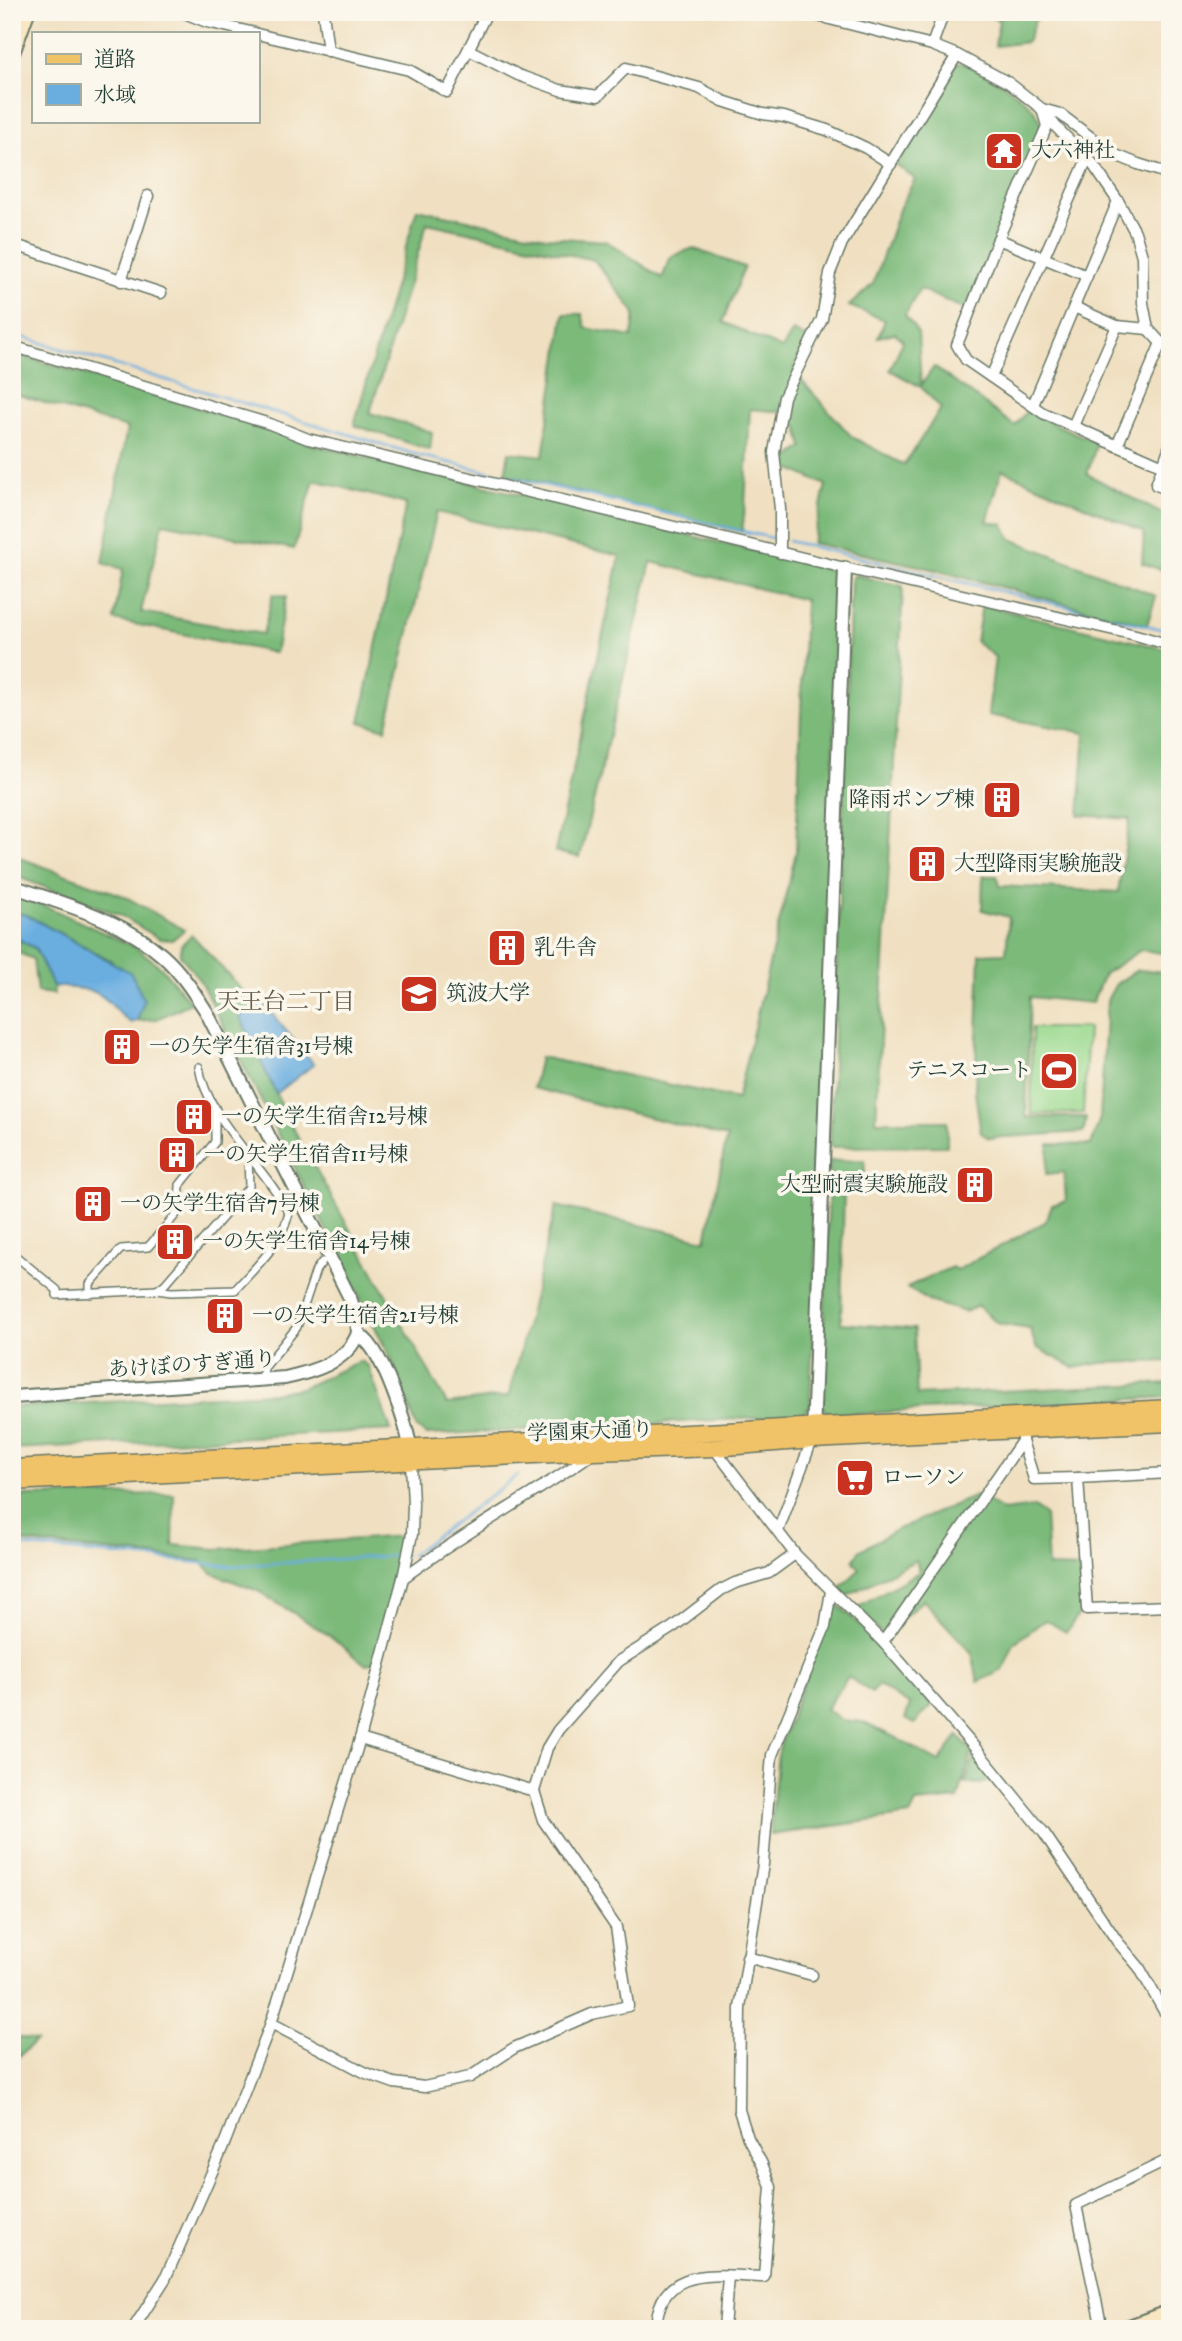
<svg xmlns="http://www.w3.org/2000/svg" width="1182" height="2341" font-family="'IM FELL DW Pica','Noto Serif JP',serif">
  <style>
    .green { fill: #9bda90; stroke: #5d8c62; stroke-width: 2 }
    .forest { fill: #7cba7a; stroke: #4e7c57; stroke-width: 2 }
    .water { fill: #6aaee0; stroke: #44768a; stroke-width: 2 }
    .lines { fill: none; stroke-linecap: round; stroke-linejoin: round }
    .stream { stroke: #6aaee0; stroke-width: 2.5 }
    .pedestrian-casing { stroke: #687665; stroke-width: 10 }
    .minor-casing { stroke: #687665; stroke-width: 13 }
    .tertiary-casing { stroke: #687665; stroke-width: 16 }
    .secondary-casing { stroke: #687665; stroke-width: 18 }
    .primary-casing { stroke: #687665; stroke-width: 19 }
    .pedestrian { stroke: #fff; stroke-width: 7 }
    .minor { stroke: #fff; stroke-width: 10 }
    .tertiary { stroke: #fff; stroke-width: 12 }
    .secondary { stroke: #f9e7c3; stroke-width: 14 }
    .primary { stroke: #f1c369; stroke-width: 16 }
    .labels { text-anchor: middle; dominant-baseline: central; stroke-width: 7; stroke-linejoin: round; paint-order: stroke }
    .poi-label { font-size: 21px; fill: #1f3d34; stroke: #fbf7ec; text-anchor: start }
    .street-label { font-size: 21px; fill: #1f3d34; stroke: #fbf7ec }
    .neighbourhood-label { font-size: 23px; fill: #635c4d; stroke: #fbf7ec }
  </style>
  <rect width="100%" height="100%" fill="#fbf7ec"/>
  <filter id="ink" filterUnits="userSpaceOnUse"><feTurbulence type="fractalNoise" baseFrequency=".0143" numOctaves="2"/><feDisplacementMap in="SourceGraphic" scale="14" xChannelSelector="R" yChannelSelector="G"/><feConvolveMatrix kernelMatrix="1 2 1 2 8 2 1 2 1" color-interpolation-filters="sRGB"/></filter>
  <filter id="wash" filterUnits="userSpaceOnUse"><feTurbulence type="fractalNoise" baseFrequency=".00686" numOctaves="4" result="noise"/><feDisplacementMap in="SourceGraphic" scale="28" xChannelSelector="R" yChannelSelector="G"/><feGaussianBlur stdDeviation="1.57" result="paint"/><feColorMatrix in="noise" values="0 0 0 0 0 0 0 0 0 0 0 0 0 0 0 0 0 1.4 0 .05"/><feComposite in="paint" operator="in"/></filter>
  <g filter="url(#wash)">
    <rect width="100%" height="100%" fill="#f0e0c1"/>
    <polygon class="green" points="1032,1028 1088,1028 1083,1113 1031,1114"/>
    <g class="forest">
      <polygon points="978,12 1044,12 1036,18 1027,42 995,46 999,20"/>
      <path d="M957 63H963C985 74 1037 99 1042 126L966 310 920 289 905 315 918 333 921 385 934 367 1015 426 1028 409 1048 421 1097 443 1087 474 1170 518V573L1142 563 1144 532 1002 470 987 522 1003 524 1011 539 1156 596 1147 625 928 568 812 543 826 485 780 464 803 447 798 428 785 412 750 409 745 506 742 532 505 474 509 452 543 456 564 314H582L586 328 632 337 635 313 594 260 427 223 370 413 432 432 430 450 354 425 417 209 546 237 606 241 662 278 671 257 693 248 744 267 723 322 782 349 793 331 807 338 793 371 852 437 904 465 941 408 921 387 890 370 903 341 895 333 878 337 885 320 849 306 873 284 900 207 915 179 895 164Z"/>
      <polygon points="12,353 269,429 313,445 834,570 840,582 810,1407 799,1416 426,1435 417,1428 392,1361 223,1025 199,979 180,955 181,945 192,935 249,998 255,994 261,1001 240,1016 288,1119 447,1404 509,1396 556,1206 706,1240 727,1137 533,1088 540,1057 737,1099 796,852 805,600 651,562 580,857 555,852 620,556 437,512 386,729 360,722 406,504 314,480 294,549 163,523 141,612 263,634 273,594 286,597 275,653 114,620 123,569 103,563 127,428 12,393"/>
      <polygon points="855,575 903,586 876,1121 947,1121 947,1146 830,1147 851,580"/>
      <polygon points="982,605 1170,650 1170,954 1141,950 1104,974 1092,1003 1030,997 1026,1117 1086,1117 1084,1132 989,1138 981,1133 975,1092 980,954 1006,953 1009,917 982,910 983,876 997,876 1000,886 1118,892 1130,819 1079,815 1085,733 988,715 995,657 976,642"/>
      <polygon points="12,855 124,896 184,930 172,940 160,939 120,915 12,875"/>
      <polygon points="12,894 41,904 137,948 161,967 191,1003 157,1019 137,1021 144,1000 112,961 28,916 12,911"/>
      <polygon points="12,936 35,948 53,986 54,994 37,992 33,959 12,950"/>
      <polygon points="1137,970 1170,972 1170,1361 1100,1363 1074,1368 1036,1347 1030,1329 998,1324 978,1306 965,1312 928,1301 907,1287 952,1267 957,1270 1045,1222 1052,1205 1066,1201 1064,1172 1046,1174 1049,1144 1091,1145 1100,1118 1107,1000 1116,984"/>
      <polygon points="864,1160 866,1187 844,1187 841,1323 914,1329 917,1395 1170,1383 1170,1397 831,1415 821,1407 830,1161"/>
      <polygon points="360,1361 368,1366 391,1430 12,1449 12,1407 273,1393 302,1388"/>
      <polygon points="174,1494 173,1545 216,1549 403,1536 397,1582 375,1662 366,1665 330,1636 258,1591 212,1573 201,1561 12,1541 12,1496"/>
      <polygon points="978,1495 1003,1511 1034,1507 1045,1515 1048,1567 1083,1568 1083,1609 1066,1632 1045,1620 1014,1643 1003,1670 978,1682 972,1653 923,1600 883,1636 857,1607 919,1572 916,1560 846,1596 839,1589 860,1569 853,1560 859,1551 898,1529"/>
      <polygon points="835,1602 882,1646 932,1705 914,1724 905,1719 910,1705 878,1685 872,1693 848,1677 826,1709 842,1720 862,1722 894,1737 939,1762 958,1735 972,1751 958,1799 916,1803 910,1815 770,1835 778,1752 832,1604"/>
      <polygon points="975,1754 995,1778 981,1784 965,1783"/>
      <polygon points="12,2036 36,2041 12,2062"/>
    </g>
    <g class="water">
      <path d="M12 911 28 916 131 973 144 1000 137 1021 131 1023C117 1014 108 996 92 991 80 987 66 988 53 986L35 948 12 936Z"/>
      <polygon points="261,1001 314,1064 276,1094 240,1016"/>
    </g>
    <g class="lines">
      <g class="stream">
        <polyline points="12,334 421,456 772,538"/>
        <polyline points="788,541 1170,631"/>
        <polyline points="12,1545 231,1566 405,1555"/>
        <polyline points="411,1555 518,1475"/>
      </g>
    </g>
  </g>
  <g filter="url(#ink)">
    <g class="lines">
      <g class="pedestrian-casing">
        <g id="pedestrian">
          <path d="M12 1253 57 1290V1295L157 1290 171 1292 235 1290C256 1266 281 1245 289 1213 265 1166 207 1119 199 1067"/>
          <polyline points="157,1290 165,1284 249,1187 248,1155"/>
          <polyline points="90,1294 90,1284 121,1249 148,1247 179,1211 180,1185 215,1142 215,1107"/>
          <polyline points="262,1380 264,1368 297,1327 316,1270 322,1262"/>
        </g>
      </g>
      <g class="minor-casing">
        <g id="minor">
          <polyline points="182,12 207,22 255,33"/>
          <polyline points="323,12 328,51"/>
          <polyline points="802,12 932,45 957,55 1009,83 1042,109 1060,114 1113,154 1138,164 1170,174"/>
          <polyline points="257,34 409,70 447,92 487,12"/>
          <polyline points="932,45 944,12"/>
          <polyline points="469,50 518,75 560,90 598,96 626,68 699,88 723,101 763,114 784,117 827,130 866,148 891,164"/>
          <polyline points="1042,109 1047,126 998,239 957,345 966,360 1043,413 1161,465"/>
          <polyline points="1047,115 1057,128 1092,163 1118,201 1135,232 1142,256 1143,303 1148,329 1161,343 1170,348"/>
          <polyline points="998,239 1087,276"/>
          <polyline points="12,244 161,293"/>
          <polyline points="121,281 148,196"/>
          <polyline points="1074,307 1117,326 1148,329"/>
          <polyline points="12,346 270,424 308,439 845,568 1136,635 1170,645"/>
          <polyline points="991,377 1087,159"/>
          <polyline points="1033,405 1118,201"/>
          <polyline points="1073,426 1117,326"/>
          <polyline points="1117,446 1161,343"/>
          <polyline points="1170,446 1156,485 1170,490"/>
          <polyline points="780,553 780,509 774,452 784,397 822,319 830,273 842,243 957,55"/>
          <polyline points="1022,1441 1034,1479 1078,1478"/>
          <polyline points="714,1448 795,1554 883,1642 976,1749 1044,1833 1117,1941 1139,1967 1164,2011 1170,2017"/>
          <polyline points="1170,1473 1078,1478 1087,1609 1170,1606"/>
          <polyline points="778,1531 812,1440"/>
          <path d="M403 1578C464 1532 531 1497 593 1453"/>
          <polyline points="883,1642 1022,1441 1022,1430"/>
          <polyline points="360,1739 534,1791"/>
          <polyline points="747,1957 812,1975"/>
          <polyline points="271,2023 366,2073 394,2083 424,2087 470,2077 514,2048 592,2014 628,2006 616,1927 543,1820 534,1791 547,1748 558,1730 619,1661 673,1627 721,1590 735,1583 769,1573 795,1554"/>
          <polyline points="133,2329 165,2279 223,2147 271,2023 360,1739 403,1578 412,1534 413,1504 411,1462"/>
          <path d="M656 2329C658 2263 718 2276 764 2277L771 2187 762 2164 748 2138 739 2110 740 2008 763 1864 772 1755 825 1627 831 1591"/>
          <polyline points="724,2329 728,2276"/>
          <polyline points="1102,2329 1076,2205 1170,2159"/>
        </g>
      </g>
      <g class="tertiary-casing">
        <g id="tertiary">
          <path d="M12 886C63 904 122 919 163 956 180 971 193 991 206 1011L350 1298 357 1318 358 1333C362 1337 367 1341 370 1345 386 1365 410 1431 411 1456"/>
          <path d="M12 1397 285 1378C312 1372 348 1362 358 1333"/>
          <polyline points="813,1435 845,568"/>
        </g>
      </g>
      <g class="secondary-casing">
        <g id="secondary">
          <polyline points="12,53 27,12"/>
          <polyline points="1124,2329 1170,2312"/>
        </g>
      </g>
      <g class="primary-casing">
        <g id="primary">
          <polyline points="12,1468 1170,1408"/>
          <polyline points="12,1482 594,1452 714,1448 812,1440 1170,1423"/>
        </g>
      </g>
      <use href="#pedestrian" class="pedestrian"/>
      <use href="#minor" class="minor"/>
      <use href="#tertiary" class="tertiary"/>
      <use href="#secondary" class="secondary"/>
      <use href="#primary" class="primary"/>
    </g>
  </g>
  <defs>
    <g id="temple-square" transform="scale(2.0125)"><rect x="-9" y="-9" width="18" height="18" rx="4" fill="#c8321e" stroke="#fbf7ec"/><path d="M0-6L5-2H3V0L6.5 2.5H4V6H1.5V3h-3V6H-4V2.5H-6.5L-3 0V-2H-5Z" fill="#fff"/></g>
    <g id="building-square" transform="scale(2.0125)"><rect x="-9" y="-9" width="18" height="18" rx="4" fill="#c8321e" stroke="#fbf7ec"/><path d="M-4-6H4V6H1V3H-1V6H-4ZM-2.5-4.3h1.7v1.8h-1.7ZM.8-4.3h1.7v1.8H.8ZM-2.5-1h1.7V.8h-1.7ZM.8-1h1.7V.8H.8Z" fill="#fff"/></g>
    <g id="university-square" transform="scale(2.0125)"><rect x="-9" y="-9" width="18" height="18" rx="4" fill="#c8321e" stroke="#fbf7ec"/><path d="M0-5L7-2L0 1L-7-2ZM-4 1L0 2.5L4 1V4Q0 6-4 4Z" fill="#fff"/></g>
    <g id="stadium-square" transform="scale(2.0125)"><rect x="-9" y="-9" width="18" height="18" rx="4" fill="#c8321e" stroke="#fbf7ec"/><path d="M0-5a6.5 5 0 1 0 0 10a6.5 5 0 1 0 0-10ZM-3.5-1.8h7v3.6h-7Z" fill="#fff"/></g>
    <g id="supermarket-square" transform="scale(2.0125)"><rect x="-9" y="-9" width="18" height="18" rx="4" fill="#c8321e" stroke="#fbf7ec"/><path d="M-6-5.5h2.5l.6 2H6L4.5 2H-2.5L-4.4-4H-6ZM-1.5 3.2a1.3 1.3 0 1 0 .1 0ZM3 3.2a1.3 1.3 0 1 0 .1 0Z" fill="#fff"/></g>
  </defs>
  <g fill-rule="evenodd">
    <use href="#temple-square" x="1004" y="151"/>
    <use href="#building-square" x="1002" y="800"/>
    <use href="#building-square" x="927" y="864"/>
    <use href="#building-square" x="507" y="948"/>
    <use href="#university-square" x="419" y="994"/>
    <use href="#building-square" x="122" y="1047"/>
    <use href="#stadium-square" x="1059" y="1071"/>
    <use href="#building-square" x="194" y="1117"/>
    <use href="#building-square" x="177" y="1155"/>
    <use href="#building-square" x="975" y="1185"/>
    <use href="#building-square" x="93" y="1204"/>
    <use href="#building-square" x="175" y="1242"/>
    <use href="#building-square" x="225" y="1316"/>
    <use href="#supermarket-square" x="855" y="1478"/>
  </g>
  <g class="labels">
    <g class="poi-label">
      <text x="1031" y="151">大六神社</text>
      <text x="975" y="800" text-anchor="end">降雨ポンプ棟</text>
      <text x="954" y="864">大型降雨実験施設</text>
      <text x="534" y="948">乳牛舎</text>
      <text x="446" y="994">筑波大学</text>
      <text x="149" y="1047">一の矢学生宿舎31号棟</text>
      <text x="1032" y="1071" text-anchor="end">テニスコート</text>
      <text x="221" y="1117">一の矢学生宿舎12号棟</text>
      <text x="204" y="1155">一の矢学生宿舎11号棟</text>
      <text x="948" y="1185" text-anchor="end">大型耐震実験施設</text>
      <text x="120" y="1204">一の矢学生宿舎7号棟</text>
      <text x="202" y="1242">一の矢学生宿舎14号棟</text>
      <text x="252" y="1316">一の矢学生宿舎21号棟</text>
      <text x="882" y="1478">ローソン</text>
    </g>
    <g class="street-label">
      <text transform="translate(192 1365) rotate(-4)">あけぼのすぎ通り</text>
      <text transform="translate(590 1432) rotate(-2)">学園東大通り</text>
    </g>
    <g class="neighbourhood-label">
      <text x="286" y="1002">天王台二丁目</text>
    </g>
  </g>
  <rect width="1182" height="2341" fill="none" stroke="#fbf7ec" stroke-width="42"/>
  <rect x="32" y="32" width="228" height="91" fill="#fbf7ec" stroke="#a3ada2" stroke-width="2"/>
  <rect x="46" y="54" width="35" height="10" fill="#f1c369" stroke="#a3ada2" stroke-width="2"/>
  <text x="94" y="66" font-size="21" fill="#1f3d34">道路</text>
  <rect x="46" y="84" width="35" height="21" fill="#6aaee0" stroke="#a3ada2" stroke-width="2"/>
  <text x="94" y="102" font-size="21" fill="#1f3d34">水域</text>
</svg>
